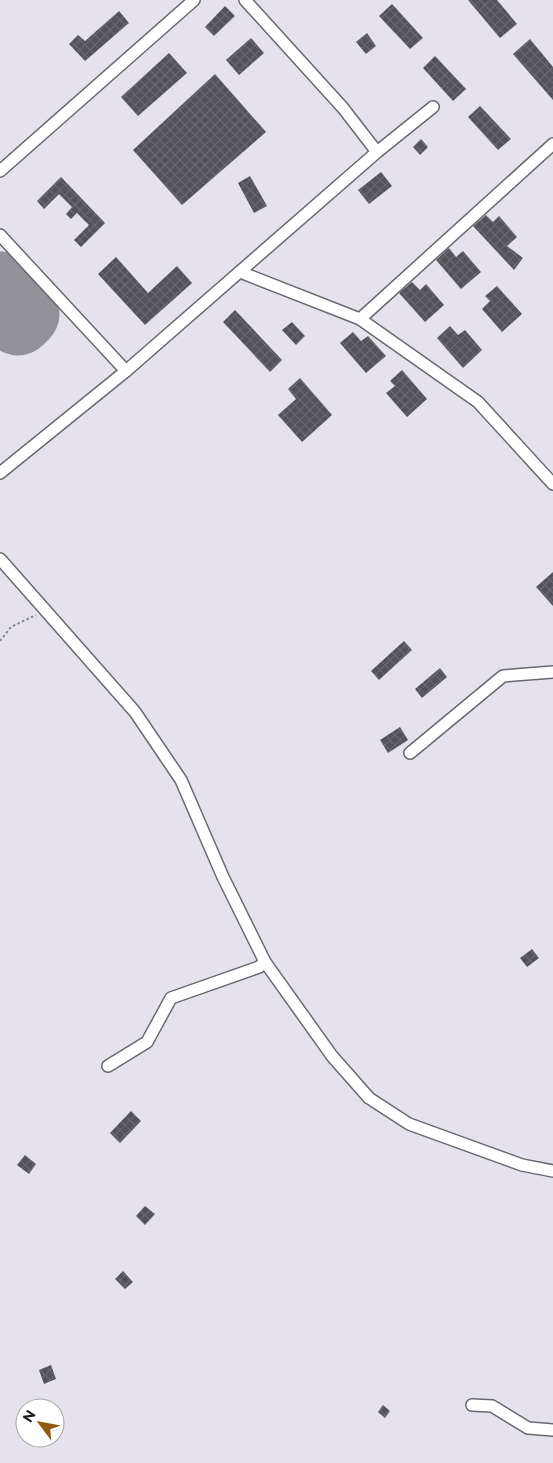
<svg xmlns="http://www.w3.org/2000/svg" width="553" height="1463" font-family="Montserrat,sans-serif">
  <style>
    .lines { fill: none; stroke-linecap: round; stroke-linejoin: round }
    .runway { stroke: #949299; stroke-width: 71 }
    .building { fill: url(#building-cross-hatch) }
    .street-casing { stroke: #6a686f; stroke-width: 14 }
    .path { stroke: #85838a; stroke-width: 2; stroke-dasharray: 2.5 2.5; stroke-linecap: butt }
    .street { stroke: #fff; stroke-width: 11 }
  </style>
  <defs>
    <pattern id="building-cross-hatch" width="8" height="8" patternUnits="userSpaceOnUse" patternTransform="scale(1.25)"><rect width="8" height="8" fill="#545259"/><path d="M0 0l8 8M0 8l8-8" fill="none" stroke="#69676d"/></pattern>
  </defs>
  <rect width="100%" height="100%" fill="#e5e2eb"/>
  <g class="lines">
    <polyline class="runway" points="0,287 24,314 18,320 0,299"/>
  </g>
  <g class="building">
    <polygon points="468,0 497,0 517,24 500,38"/>
    <polygon points="392,4 423,38 410,49 379,16"/>
    <polygon points="225,6 235,16 214,36 205,27"/>
    <polygon points="119,11 129,23 85,61 69,44 78,35 85,41"/>
    <polygon points="367,33 376,46 366,54 356,42"/>
    <polygon points="251,38 264,53 239,75 226,60"/>
    <polygon points="530,39 553,67 553,100 513,54"/>
    <polygon points="169,53 187,73 138,116 121,97"/>
    <polygon points="435,56 466,89 453,101 423,68"/>
    <polygon points="215,74 266,132 182,205 133,150"/>
    <polygon points="480,106 511,139 498,150 468,117"/>
    <polygon points="421,139 428,147 420,155 413,147"/>
    <polygon points="381,172 392,186 369,204 358,190"/>
    <polygon points="250,176 267,206 254,213 238,183"/>
    <polygon points="61,177 105,223 81,247 74,240 89,225 77,213 71,219 66,214 72,207 59,194 44,209 37,201"/>
    <polygon points="486,215 493,222 499,216 517,237 507,246 523,258 514,270 473,226"/>
    <polygon points="449,248 456,257 463,251 481,272 461,289 436,260"/>
    <polygon points="116,257 148,293 177,266 192,283 145,325 98,274"/>
    <polygon points="412,282 420,290 426,284 444,305 425,322 399,293"/>
    <polygon points="497,286 522,314 502,332 482,309 490,301 485,296"/>
    <polygon points="235,310 282,360 270,372 223,322"/>
    <polygon points="292,322 305,336 296,345 282,330"/>
    <polygon points="450,326 458,335 465,330 482,350 463,368 437,338"/>
    <polygon points="353,332 361,341 368,336 386,356 366,373 340,343"/>
    <polygon points="402,370 427,399 407,417 386,393 395,386 390,381"/>
    <polygon points="300,378 332,415 302,442 278,415 296,399 288,389"/>
    <polygon points="553,572 553,606 536,587"/>
    <polygon points="404,641 412,650 379,680 371,671"/>
    <polygon points="440,668 447,677 422,698 415,689"/>
    <polygon points="400,727 408,740 388,753 380,740"/>
    <polygon points="532,949 539,958 527,967 520,958"/>
    <polygon points="131,1111 141,1121 120,1143 110,1133"/>
    <polygon points="25,1155 36,1164 29,1174 17,1165"/>
    <polygon points="145,1206 155,1214 145,1225 136,1216"/>
    <polygon points="123,1271 133,1282 125,1289 115,1279"/>
    <polygon points="51,1365 56,1379 44,1384 39,1370"/>
    <polygon points="383,1405 390,1411 385,1418 378,1412"/>
  </g>
  <g class="lines">
    <g class="street-casing">
      <g id="street">
        <polyline points="245,0 343,108 377,152"/>
        <polyline points="0,171 194,0"/>
        <polyline points="0,235 126,371 377,152 433,107"/>
        <polyline points="240,272 360,319 478,402 553,484"/>
        <polyline points="360,319 553,144"/>
        <polyline points="0,473 126,371"/>
        <polyline points="0,559 135,712 181,780 223,877 265,962 332,1056 369,1098 409,1124 522,1165 553,1171"/>
        <polyline points="410,753 503,676 553,672"/>
        <polyline points="108,1066 147,1042 171,998 259,967 265,962"/>
        <polyline points="472,1405 492,1406 528,1428 553,1430"/>
      </g>
    </g>
    <polyline class="path" points="0,641 11,627 36,615"/>
    <use href="#street" class="street"/>
  </g>
  <g transform="translate(40 1423) rotate(302)"><circle r="24" fill="#ffffff" stroke="#a5a5a7"/>
  <path d="M0-4L9 19L0 12L-9 19Z" fill="#8f5a0d"/>
  <text y="-8" font-size="14" font-weight="bold" text-anchor="middle" fill="#1f1e22">N</text>
  </g>
</svg>
